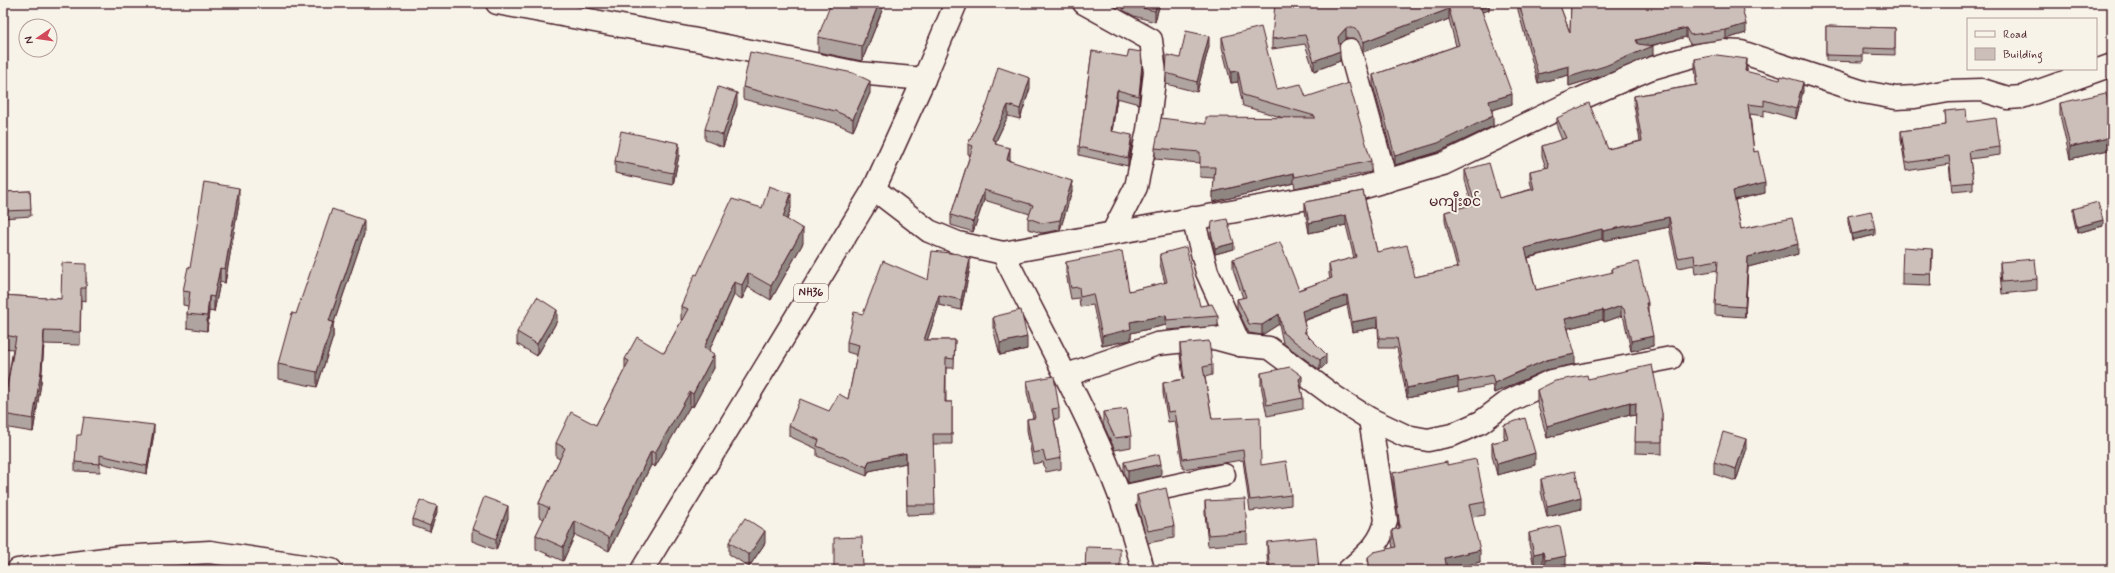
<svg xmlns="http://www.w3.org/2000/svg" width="2115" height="573" font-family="Mynerve,'Noto Sans Myanmar',sans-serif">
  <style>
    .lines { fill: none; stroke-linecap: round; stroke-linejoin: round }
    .minor-casing { stroke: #4a1f2b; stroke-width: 25 }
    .highway-casing { stroke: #4a1f2b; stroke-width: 25 }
    .minor { stroke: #f7f3e8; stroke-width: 22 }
    .highway { stroke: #f7f3e8; stroke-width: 22 }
    .wall { fill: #afa49f; stroke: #4a1f2b }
    .shaded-wall { fill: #8f8682; stroke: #4a1f2b }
    .building { fill: #ccbfb9; stroke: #4a1f2b }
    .labels { text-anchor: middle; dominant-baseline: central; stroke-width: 4; stroke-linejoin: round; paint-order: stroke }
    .shield { fill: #f7f3e8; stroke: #7e5f64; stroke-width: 1 }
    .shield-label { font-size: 11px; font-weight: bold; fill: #4a1f2b }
    .quarter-label { font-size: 14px; fill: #4a1f2b; stroke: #f7f3e8 }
  </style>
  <rect width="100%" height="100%" fill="#f7f3e8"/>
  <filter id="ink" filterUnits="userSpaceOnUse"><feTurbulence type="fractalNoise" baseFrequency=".025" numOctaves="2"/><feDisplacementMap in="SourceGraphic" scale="8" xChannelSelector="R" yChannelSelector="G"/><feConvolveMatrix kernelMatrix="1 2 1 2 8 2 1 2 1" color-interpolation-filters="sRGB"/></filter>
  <g filter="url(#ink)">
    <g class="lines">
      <g class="minor-casing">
        <g id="minor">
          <polyline points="497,3 697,40 858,73 924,79"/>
          <polyline points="1084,3 1151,40 1155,72 1148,130 1136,187 1113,232"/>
          <polyline points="1350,50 1386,181"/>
          <polyline points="874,189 929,231 958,243 1003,253 1358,189 1443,164 1566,105 1649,69 1697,55 1722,51 1741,52 1863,92 1896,98 1915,97 1948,91 1982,90 2008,98 2022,97 2112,65"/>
          <polyline points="1193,218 1207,272 1240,345"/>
          <path d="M1003 253C1054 356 1115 457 1143 570"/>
          <polyline points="1067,375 1157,344 1214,338 1240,345 1269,348 1335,397 1370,419 1406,436 1428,440 1452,435 1481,422 1509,401 1551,381 1671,358"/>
          <polyline points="1121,497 1224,475"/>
          <polyline points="18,570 121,557 210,552 331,570"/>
          <path d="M1349 570C1366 555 1382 543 1386 520L1370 419"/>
        </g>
      </g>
      <g class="highway-casing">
        <polyline id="highway" points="642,570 874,189 924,79 956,3"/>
      </g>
      <use href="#minor" class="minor"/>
      <use href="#highway" class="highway"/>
    </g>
    <g class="wall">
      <polygon points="885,3 862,61 818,52 818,37"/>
      <polygon points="1123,3 1160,3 1155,22 1134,16 1123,10"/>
      <polygon points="1489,3 1489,10 1482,12 1512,104 1492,110 1493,126 1438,152 1395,165 1373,85 1373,75 1456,46 1449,19 1363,52 1358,41 1353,38 1346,38 1339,45 1340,61 1314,71 1305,44 1272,49 1272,39"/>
      <polygon points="1518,3 1559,3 1570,33 1571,3 1746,33 1726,39 1690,44 1686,37 1651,46 1653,55 1605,75 1569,86 1569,75 1538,83 1518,10"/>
      <polygon points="1826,26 1895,28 1895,55 1863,54 1863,62 1826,61"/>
      <polygon points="1222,37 1277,89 1306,97 1371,161 1371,172 1295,188 1294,183 1213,202 1214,178 1200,177 1200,163 1155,159 1155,148 1284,118 1243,106 1238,82 1231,83 1222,47"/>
      <polygon points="1209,46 1197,92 1166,84 1166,73 1180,58"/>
      <polygon points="1092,51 1142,72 1139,104 1117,98 1112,131 1132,143 1128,166 1079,155 1079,147"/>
      <polygon points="1695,59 1747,69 1747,72 1803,91 1796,119 1764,110 1764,116 1750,114 1754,152 1765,193 1735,200 1741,229 1798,254 1748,267 1745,317 1715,315 1715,305 1718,270 1695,274 1694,265 1678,268 1669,227 1603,241 1602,239 1528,258 1536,290 1612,273 1612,268 1648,312 1653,346 1631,351 1624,319 1621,316 1604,322 1603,320 1568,328 1575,364 1546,370 1494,393 1492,385 1459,392 1458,387 1407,398 1397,348 1379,348 1378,327 1352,332 1347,305 1304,321 1306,334 1326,364 1320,370 1283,343 1279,324 1262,335 1249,333 1237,309 1237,299 1243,298 1233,269 1233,259 1299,290 1330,279 1329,274 1329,264 1354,258 1346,225 1309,233 1305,211 1305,202 1363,191 1377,252 1415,277 1457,268 1445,221 1445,212 1472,205 1465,180 1465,170 1499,198 1532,189 1530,181 1530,171 1546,168 1542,156 1542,146 1562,140 1557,128 1557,118 1608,149 1640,141 1634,105 1634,96 1696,85 1696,77 1695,69"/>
      <polygon points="743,87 870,93 853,131 835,123 743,99"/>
      <polygon points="1030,88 1020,119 1008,116 996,141 996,144 1010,159 1010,161 1072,191 1060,230 1042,233 1028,229 1028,218 1030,214 984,200 973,232 951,225 951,215 970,155 968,154 968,144 987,105"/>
      <polygon points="2060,103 2112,117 2112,149 2070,159 2060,115"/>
      <polygon points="737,105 723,147 705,140 705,129"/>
      <polygon points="1945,111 1967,122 2000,147 2000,155 1970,159 1973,182 1973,190 1952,192 1949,164 1906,171 1901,139 1901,131 1946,125"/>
      <polygon points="679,155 673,185 615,173 615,161"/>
      <polygon points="30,191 31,216 3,218 3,192"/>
      <polygon points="239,203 225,283 220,282 214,312 209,311 207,331 187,328 187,314 188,306 183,305 183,291 190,268"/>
      <polygon points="762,208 791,208 787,220 803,243 771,300 748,287 742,299 734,295 709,351 714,368 693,407 690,406 655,467 651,465 609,551 575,535 563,561 536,549 536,535 544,519 539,517 539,503 560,459 556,457 556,443 596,425 625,369 625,359 664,353 682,320 681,320 681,306 697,275"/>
      <polygon points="2073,209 2103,226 2077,233 2073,215"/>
      <polygon points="1848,216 1875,235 1852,240 1848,222"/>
      <polygon points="1211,232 1234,249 1215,254 1211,238"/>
      <polygon points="364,234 333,325 333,337 317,387 278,379 278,364 296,314"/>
      <polygon points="1160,254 1200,306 1218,316 1218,326 1167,330 1166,325 1131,333 1131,340 1102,346 1093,305 1080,307 1079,298 1071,299 1066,273 1066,262 1129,291 1165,283 1160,264"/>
      <polygon points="1932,260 1931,286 1902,285 1902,273"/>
      <polygon points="2000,262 2037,279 2037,290 2002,294 2000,274"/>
      <polygon points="970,268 961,310 939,305 927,340 955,340 954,368 946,368 946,402 952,402 952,444 933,444 935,514 907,515 906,463 869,471 867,476 817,456 817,449 789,436 789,426 829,411 848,399 857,355 847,352 847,342 863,314 928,280"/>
      <polygon points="86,277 86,301 81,300 80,345 44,344 41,383 33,432 3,427 3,409 13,349 3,348 3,295 61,299"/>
      <polygon points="993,317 1027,349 1000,355 993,328"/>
      <polygon points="557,321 537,356 517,344 517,332"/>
      <polygon points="1180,344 1212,365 1212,375 1205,377 1212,419 1261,465 1291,495 1291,505 1250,511 1243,460 1183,469 1175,421 1168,422 1163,393 1163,383 1183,379 1180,354"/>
      <polygon points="1261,373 1302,388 1301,389 1303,398 1303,409 1267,416 1261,385"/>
      <polygon points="1588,379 1662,413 1662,454 1635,453 1636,415 1630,416 1630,414 1547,438 1537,402 1537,390"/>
      <polygon points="1027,381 1059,408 1059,419 1054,419 1061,458 1061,469 1046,472 1043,462 1033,464 1027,430 1027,419 1033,418 1027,392"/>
      <polygon points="1103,412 1131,436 1131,447 1115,450 1103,424"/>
      <polygon points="1504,425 1535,465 1497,475 1492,455 1492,443 1505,440 1504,437"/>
      <polygon points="154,433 147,474 100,463 100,472 75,471 75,462 81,435"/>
      <polygon points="1746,451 1736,481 1714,474 1714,462"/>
      <polygon points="1124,462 1161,476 1128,483 1124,474"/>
      <polygon points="1447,465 1485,502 1485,515 1472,517 1480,562 1449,570 1368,570 1368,557 1393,548 1392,543 1392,530 1399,528 1393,486 1393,473"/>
      <polygon points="1541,479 1581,509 1547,517 1541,491"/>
      <polygon points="1137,495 1174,526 1174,538 1148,543 1137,506"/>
      <polygon points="1205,501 1247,532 1247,543 1208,546 1205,513"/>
      <polygon points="437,512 430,532 413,526 413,519"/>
      <polygon points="508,518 496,550 472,541 472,529"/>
      <polygon points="1529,533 1566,567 1555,570 1545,570 1543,564 1534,566 1529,544"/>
      <polygon points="729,542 765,543 749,567 729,554"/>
      <polygon points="1267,542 1319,570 1268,570 1267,554"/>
    </g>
    <g class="shaded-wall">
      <polygon points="879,3 885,3 862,61 862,46"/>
      <polygon points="1157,3 1160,3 1155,22 1155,11"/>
      <polygon points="1479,3 1489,3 1489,10 1479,13"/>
      <polygon points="1449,9 1449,19 1363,52 1363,42"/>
      <polygon points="1746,24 1746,33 1726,39 1726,30"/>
      <polygon points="1346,28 1346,38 1338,46 1338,37"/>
      <polygon points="1686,28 1686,37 1636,49 1636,40"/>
      <polygon points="1209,36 1209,46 1197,92 1197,82"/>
      <polygon points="1653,46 1653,55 1605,75 1569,86 1569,77"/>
      <polygon points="1340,51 1340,61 1314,71 1314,61"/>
      <polygon points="1747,59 1747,69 1745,81 1745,71"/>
      <polygon points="1142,64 1142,72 1139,104 1139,96"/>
      <polygon points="1569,66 1569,75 1538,83 1538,74"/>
      <polygon points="1238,71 1238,82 1231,83 1231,72"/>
      <polygon points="1030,78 1030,88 1020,119 1020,109"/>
      <polygon points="870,81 870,93 853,131 853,119"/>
      <polygon points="1803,82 1803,91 1796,119 1796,109"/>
      <polygon points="1117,90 1117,98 1111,139 1111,131"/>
      <polygon points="737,93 737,105 723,147 723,135"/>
      <polygon points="1512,94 1512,104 1489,111 1489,101"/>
      <polygon points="1008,105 1008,116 992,149 992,139"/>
      <polygon points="1493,116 1493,126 1438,152 1395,165 1395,156"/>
      <polygon points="1132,135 1132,143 1128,166 1128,158"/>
      <polygon points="2112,137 2112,149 2070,159 2070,147"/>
      <polygon points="679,143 679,155 673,185 673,173"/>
      <polygon points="1010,148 1010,159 1007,171 1007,160"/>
      <polygon points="1294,173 1294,183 1213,202 1213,192"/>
      <polygon points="1072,181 1072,191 1060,230 1060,220"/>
      <polygon points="1765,183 1765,193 1733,200 1733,191"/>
      <polygon points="239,188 239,203 225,283 225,269"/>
      <polygon points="984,190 984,200 973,232 973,222"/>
      <polygon points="791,194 791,208 783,231 783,217"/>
      <polygon points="1346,215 1346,225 1309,233 1309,223"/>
      <polygon points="1669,217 1669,227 1603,241 1603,231"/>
      <polygon points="364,220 364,234 333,325 333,337 317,387 317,372 329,321"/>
      <polygon points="2103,220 2103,226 2077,233 2077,227"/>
      <polygon points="803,229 803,243 771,300 771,286"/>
      <polygon points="1602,229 1602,239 1525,258 1525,248"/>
      <polygon points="1875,229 1875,235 1852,240 1852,234"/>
      <polygon points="1234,243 1234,249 1215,254 1215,248"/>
      <polygon points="1798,244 1798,254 1748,267 1745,317 1745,307 1748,257"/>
      <polygon points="1932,249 1932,260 1931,286 1931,274"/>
      <polygon points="970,259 970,268 961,310 961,300"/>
      <polygon points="220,268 220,282 214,312 214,297"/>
      <polygon points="748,273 748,287 742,299 742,285"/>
      <polygon points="734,282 734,295 704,362 704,348"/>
      <polygon points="939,295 939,305 924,350 924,340"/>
      <polygon points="1347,295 1347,305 1302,321 1302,311"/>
      <polygon points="209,296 209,311 207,331 207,316"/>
      <polygon points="1646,303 1648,303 1648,312"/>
      <polygon points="1621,306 1621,316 1604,322 1604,312"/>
      <polygon points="557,310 557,321 537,356 537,344"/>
      <polygon points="1603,310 1603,320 1565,329 1565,319"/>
      <polygon points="1279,314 1279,324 1262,335 1262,325"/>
      <polygon points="1166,315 1166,325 1131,333 1131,340 1102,346 1102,336 1130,322"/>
      <polygon points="1378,317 1378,327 1352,332 1352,322"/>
      <polygon points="44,331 44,344 41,383 33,432 33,419"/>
      <polygon points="1653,336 1653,346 1631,351 1631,341"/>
      <polygon points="1027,337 1027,349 1000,355 1000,343"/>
      <polygon points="714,354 714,368 693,407 693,394"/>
      <polygon points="1326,354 1326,364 1320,370 1320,360"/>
      <polygon points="1575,354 1575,364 1546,370 1494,393 1494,383 1546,360"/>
      <polygon points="1302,376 1302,388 1299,391 1299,379"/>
      <polygon points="1458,377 1458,387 1407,398 1407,388"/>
      <polygon points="690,392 690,406 655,467 655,453"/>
      <polygon points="1630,402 1630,414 1547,438 1547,426"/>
      <polygon points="1636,403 1636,415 1630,416 1630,404"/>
      <polygon points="154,425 154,433 147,474 147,466"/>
      <polygon points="1746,439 1746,451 1736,481 1736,469"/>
      <polygon points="651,451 651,465 609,551 609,538"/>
      <polygon points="906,453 906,463 869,471 867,476 867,467 869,461"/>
      <polygon points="1535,453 1535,465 1497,475 1497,464"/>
      <polygon points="1161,464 1161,476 1128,483 1128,471"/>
      <polygon points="1581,497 1581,509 1547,517 1547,506"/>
      <polygon points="437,506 437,512 430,532 430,526"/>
      <polygon points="508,506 508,518 496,550 496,539"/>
      <polygon points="575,521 575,535 563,561 563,547"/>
      <polygon points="765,531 765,543 749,567 749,555"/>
      <polygon points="1480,550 1480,562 1449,570 1445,570 1445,558"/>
      <polygon points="1543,552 1543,564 1534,566 1534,554"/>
      <polygon points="1566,556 1566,567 1555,570 1545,570 1545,560"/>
    </g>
    <g class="building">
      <polygon points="831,3 879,3 862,46 818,37"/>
      <polygon points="1128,3 1157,3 1155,11 1134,6"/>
      <polygon points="1275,3 1479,3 1512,94 1489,101 1493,116 1438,143 1395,156 1373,75 1459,45 1449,9 1363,42 1358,31 1353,28 1346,28 1338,37 1340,51 1314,61 1305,35 1272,39"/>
      <polygon points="1519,3 1559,3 1570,33 1571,3 1741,3 1746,24 1726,30 1690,35 1686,28 1636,40 1638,44 1653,46 1605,66 1569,77 1569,66 1538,74"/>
      <polygon points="1826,26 1895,28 1895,49 1863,48 1863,56 1826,55"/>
      <polygon points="1261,27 1277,89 1301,84 1306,97 1349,83 1371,161 1295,177 1294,173 1213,192 1215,167 1200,167 1200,152 1155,148 1161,118 1206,124 1206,117 1315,118 1315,116 1243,95 1238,71 1231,72 1222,37"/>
      <polygon points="1186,31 1209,36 1197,82 1166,73 1167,55 1180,58"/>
      <polygon points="1129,50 1141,52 1142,64 1139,96 1117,90 1111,131 1132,135 1128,158 1079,147 1092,51 1127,57"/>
      <polygon points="750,52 853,73 870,81 853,119 835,111 743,87"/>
      <polygon points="1717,55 1747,59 1745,71 1780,80 1781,76 1803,82 1796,109 1764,100 1764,106 1748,104 1754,152 1758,151 1765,183 1733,191 1741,229 1792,218 1798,244 1748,257 1745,307 1715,305 1718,260 1695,264 1694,255 1678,258 1669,217 1603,231 1602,229 1525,248 1536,290 1613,272 1612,268 1638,262 1648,303 1646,303 1653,336 1631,341 1624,309 1621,306 1604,312 1603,310 1565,319 1575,354 1546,360 1494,383 1492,375 1459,382 1458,377 1407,388 1397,338 1379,338 1378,317 1352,322 1347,295 1302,311 1306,332 1304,332 1326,354 1320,360 1283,333 1279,314 1262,325 1249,324 1237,299 1246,297 1233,259 1280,242 1299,290 1332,278 1329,264 1356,257 1346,215 1309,223 1305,202 1363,191 1377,252 1407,245 1415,277 1459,267 1445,212 1475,204 1465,170 1489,163 1499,198 1534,189 1530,171 1549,167 1542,146 1566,138 1557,118 1589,103 1608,149 1642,141 1634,96 1697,85 1696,77 1698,76 1695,59"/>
      <polygon points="998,67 1030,78 1020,109 1008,105 992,139 996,141 995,144 1010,148 1007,160 1072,181 1060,220 1042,223 1028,218 1033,205 984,190 973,222 951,215 973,146 968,144 987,105"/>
      <polygon points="718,87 737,93 723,135 705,129"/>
      <polygon points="2106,93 2112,117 2112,137 2070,147 2060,103"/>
      <polygon points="1966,109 1967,122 1996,118 2000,147 1969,151 1973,182 1952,184 1949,156 1906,163 1901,131 1946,125 1945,111"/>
      <polygon points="621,131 679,143 673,173 615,161"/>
      <polygon points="204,182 239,188 225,269 220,268 214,297 209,296 207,316 187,314 190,292 183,291 188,267 190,268"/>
      <polygon points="769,186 791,194 783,217 803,229 771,286 748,273 742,285 734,282 704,348 714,354 693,394 690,392 655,453 651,451 609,538 575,521 563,547 536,535 549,508 539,503 565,448 556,443 571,412 596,425 629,361 625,359 637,337 664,353 688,309 681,306 695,274 697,275 732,199 762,208"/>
      <polygon points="30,191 31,210 3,211 3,192"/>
      <polygon points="2098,202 2103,220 2077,227 2073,209"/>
      <polygon points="332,209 364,220 329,321 333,322 317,372 278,364 292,313 296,314"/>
      <polygon points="1871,211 1875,229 1852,234 1848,216"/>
      <polygon points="1227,219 1234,243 1215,248 1211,232 1212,222"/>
      <polygon points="1186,247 1200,306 1212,304 1218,316 1167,320 1166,315 1130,322 1131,329 1102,336 1093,294 1080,297 1079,287 1071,288 1066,262 1122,251 1129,291 1167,282 1160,254"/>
      <polygon points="1903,247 1932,249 1931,274 1902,273"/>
      <polygon points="932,251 959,254 970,259 961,300 939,295 924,340 955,340 954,359 946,358 945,402 952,402 952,434 933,434 935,505 907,505 906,453 869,461 867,467 817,446 819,440 789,426 800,399 829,411 839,394 848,399 859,345 847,342 854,312 863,314 883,261 928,280"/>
      <polygon points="2035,259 2037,279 2002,282 2000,262"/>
      <polygon points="62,263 86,264 86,288 81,288 80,332 44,331 41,371 33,419 3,414 3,409 16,337 3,335 3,295 61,299"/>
      <polygon points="537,297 557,310 537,344 517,332"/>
      <polygon points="1021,310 1027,337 1000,343 993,317"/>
      <polygon points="1209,341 1212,365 1203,367 1212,419 1260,417 1261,465 1286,461 1291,495 1250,500 1243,450 1183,459 1175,411 1168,412 1163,383 1184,379 1180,344"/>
      <polygon points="1652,365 1662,413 1662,442 1635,442 1636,403 1630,404 1630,402 1547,426 1537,390 1555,381 1587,375 1588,379"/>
      <polygon points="1290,367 1302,376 1299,379 1303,398 1267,405 1261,373"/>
      <polygon points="1054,376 1059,408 1052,409 1061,458 1046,461 1043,451 1033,453 1027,419 1035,418 1027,381"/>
      <polygon points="1127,409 1131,436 1115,438 1103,412"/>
      <polygon points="84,417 154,425 147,466 100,455 100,464 75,462 77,435 81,435"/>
      <polygon points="1525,418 1535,453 1497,464 1492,443 1508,439 1504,425"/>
      <polygon points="1723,432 1746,439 1736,469 1714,462"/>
      <polygon points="1159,454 1161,464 1128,471 1124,462"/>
      <polygon points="1476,459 1485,502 1469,505 1480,550 1445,558 1447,570 1370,570 1368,557 1374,552 1396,547 1392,530 1400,528 1393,473 1447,462 1447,465"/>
      <polygon points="1575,471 1581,497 1547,506 1541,479"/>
      <polygon points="1166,488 1174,526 1148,531 1137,495"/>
      <polygon points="484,497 508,506 496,539 472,529"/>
      <polygon points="1245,499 1247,532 1208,535 1205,501"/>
      <polygon points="420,500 437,506 430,526 413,519"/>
      <polygon points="745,518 765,531 749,555 729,542"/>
      <polygon points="1560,526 1566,556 1545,560 1543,552 1534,554 1529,533"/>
      <polygon points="862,537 863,570 834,570 834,538"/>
      <polygon points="1316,537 1319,570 1270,570 1267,542"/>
      <polygon points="1086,547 1120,548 1120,570 1085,570"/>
      <polygon points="1694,565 1726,568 1725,570 1694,570"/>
    </g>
  </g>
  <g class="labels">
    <rect class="shield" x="794" y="284" width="34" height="18" rx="3"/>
    <g class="shield-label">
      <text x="811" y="293">NH36</text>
    </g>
    <g class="quarter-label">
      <text x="1455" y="202">မကျီးစင်</text>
    </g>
  </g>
  <rect width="2115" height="573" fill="none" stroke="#f7f3e8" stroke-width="16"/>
  <rect x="8" y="8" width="2099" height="557" fill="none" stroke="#4a1f2b" stroke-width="1.5" filter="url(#ink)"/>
  <rect x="1967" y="18" width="130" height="52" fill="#f7f3e8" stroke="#b29e9c"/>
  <rect x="1975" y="31" width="20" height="6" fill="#f7f3e8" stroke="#b29e9c"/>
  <text x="2003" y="38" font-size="12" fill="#4a1f2b">Road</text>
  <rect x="1975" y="48" width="20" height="12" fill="#ccbfb9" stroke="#b29e9c"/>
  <text x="2003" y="58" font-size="12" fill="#4a1f2b">Building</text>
  <g transform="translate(38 38) rotate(257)"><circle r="19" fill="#f7f3e8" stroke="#b29e9c"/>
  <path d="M0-3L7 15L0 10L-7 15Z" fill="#d1495b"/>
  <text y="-6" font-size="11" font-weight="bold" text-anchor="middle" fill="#4a1f2b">N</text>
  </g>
</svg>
